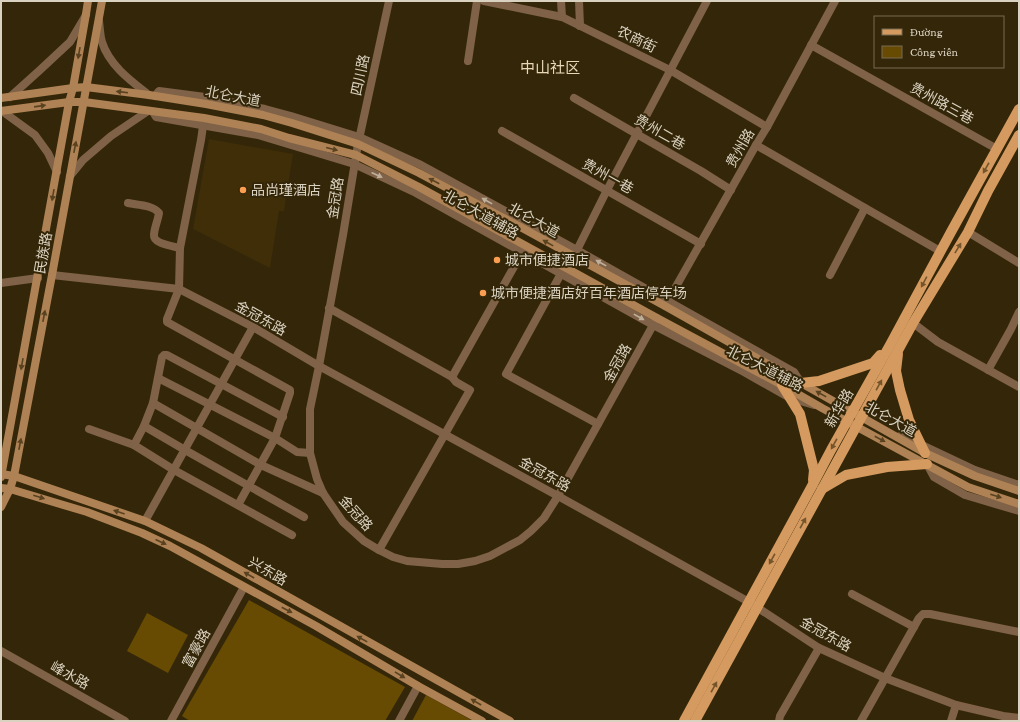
<svg xmlns="http://www.w3.org/2000/svg" width="1020" height="722" font-family="'Crimson Pro','Noto Sans SC',serif">
  <style>
    .built { fill: #3f2e07 }
    .green { fill: #674b02 }
    .lines { fill: none; stroke-linecap: round; stroke-linejoin: round }
    .minor { stroke: #7f6247; stroke-width: 8 }
    .tertiary { stroke: #7f6247; stroke-width: 8 }
    .secondary { stroke: #af8255; stroke-width: 8 }
    .primary { stroke: #d59a5f; stroke-width: 10 }
    .oneway { fill: #594220 }
    .oneway2 { fill: #74552b }
    .oneway3 { fill: #bfb09c }
    .poi-dot { fill: #fb9e51; stroke: #342709; stroke-width: 1.5 }
    .labels { text-anchor: middle; dominant-baseline: central; stroke-width: 4; stroke-linejoin: round; paint-order: stroke }
    .street-label { font-size: 14px; fill: #dad2c1; stroke: #342709 }
    .poi-label { font-size: 14px; fill: #dad2c1; stroke: #342709; text-anchor: start }
    .neighbourhood-label { font-size: 15px; fill: #e9d8b7; stroke: #342709 }
  </style>
  <rect width="100%" height="100%" fill="#342709"/>
  <polygon class="built" points="209,139 293,154 284,211 279,211 270,268 193,229"/>
  <g class="green">
    <polygon points="249,600 405,687 385,721 190,721 182,716"/>
    <polygon points="147,613 188,635 168,673 127,651"/>
    <polygon points="426,695 473,721 412,721"/>
  </g>
  <g class="lines">
    <g class="minor">
      <polyline points="389,1 358,144 343,235 319,366 310,409 310,453 317,479 323,493 343,522 364,541 379,550 393,557 407,561 442,564 458,564 475,561 490,556 520,540 531,531 544,518 558,496 657,318"/>
      <polyline points="484,1 562,17 670,70 767,127"/>
      <polyline points="561,1 562,17"/>
      <polyline points="579,1 580,26"/>
      <polyline points="811,45 997,149"/>
      <polyline points="468,61 477,1"/>
      <polyline points="155,96 159,91 205,97 265,109 291,116 359,137 421,165 577,250 794,372 801,383"/>
      <polyline points="574,98 701,171 731,190"/>
      <polyline points="153,112 156,117 258,135 354,164 416,193 653,325 744,372 790,398 814,405"/>
      <polyline points="204,119 201,140 180,248 179,289 167,319 167,322 290,390 290,393 275,438 238,505"/>
      <polyline points="502,131 701,244"/>
      <polyline points="756,145 865,208 940,251"/>
      <path d="M128 203C138 205 153 205 159 213 158 220 154 229 154 235 153 244 173 246 180 248"/>
      <polyline points="968,232 1019,263"/>
      <polyline points="575,254 607,190 707,1"/>
      <polyline points="563,270 506,374 598,424"/>
      <polyline points="52,275 179,289 253,327 319,366 558,496 749,602 819,648 885,678 956,705 1003,716 1019,718"/>
      <polyline points="830,275 865,208"/>
      <polyline points="1,283 38,278"/>
      <polyline points="329,308 452,377 524,249"/>
      <polyline points="913,323 938,342 1019,387"/>
      <polyline points="988,370 1011,329 1019,312"/>
      <polyline points="158,378 275,438 297,452 310,453"/>
      <polyline points="153,403 261,465 323,493"/>
      <polyline points="144,426 185,450 304,517"/>
      <polyline points="89,429 134,445 174,470 292,535"/>
      <polyline points="900,436 920,444 975,470 1019,485"/>
      <polyline points="134,445 144,426 153,403 162,357 164,355 167,355 283,417"/>
      <polyline points="927,464 934,477 965,495 1019,511"/>
      <polyline points="145,521 253,327"/>
      <polyline points="379,550 470,390 456,382 452,377"/>
      <polyline points="852,594 914,627"/>
      <polyline points="1,651 125,721"/>
      <polyline points="171,721 244,587"/>
      <polyline points="399,721 418,686"/>
      <polyline points="779,721 780,716 819,648"/>
      <polyline points="861,721 919,618 923,614 930,614 1019,632"/>
      <polyline points="951,721 956,705"/>
    </g>
    <g class="tertiary">
      <path d="M99 21C100 28 100 36 102 42 109 65 131 81 149 95"/>
      <polyline points="10,97 40,70 70,42 86,15"/>
      <polyline points="2,111 35,135 48,153 57,172"/>
      <polyline points="70,176 83,160 111,136 148,111"/>
      <polyline points="665,306 756,145 767,127 835,1"/>
    </g>
    <g class="secondary">
      <polyline points="1,98 73,88 86,87 149,95 206,104 263,115 292,123 358,144 419,173 524,229 665,306 925,453 975,476 1019,491"/>
      <polyline points="1,111 69,102 84,102 204,118 261,129 289,138 356,155 419,187 657,318 782,385 822,408 968,487 1019,504"/>
      <polyline points="1,474 14,476 145,521 201,548 510,721"/>
      <polyline points="1,477 69,102 73,88 86,14 88,1"/>
      <polyline points="1,488 10,489 87,512 142,533 170,546 316,626 418,686 482,721"/>
      <polyline points="1,507 10,489 14,476 52,275 102,1"/>
    </g>
    <g class="primary">
      <polyline points="898,354 896,371 900,390 909,420 925,453"/>
      <polyline points="801,383 819,381 873,363 880,355"/>
      <polyline points="782,385 800,414 814,470 813,480"/>
      <polyline points="822,489 846,475 887,467 927,464"/>
      <polyline points="684,721 812,486 831,450 890,345 951,232 1019,109"/>
      <polyline points="695,721 913,323 968,232 988,191 1019,135"/>
    </g>
  </g>
  <defs><path id="oneway-solid" d="M-6-.8H1V-3.2L6.5 0L1 3.2V.8H-6Z"/></defs>
  <g class="oneway">
    <use href="#oneway-solid" transform="translate(79 53) rotate(100)"/>
    <use href="#oneway-solid" transform="translate(122 92) rotate(-173)"/>
    <use href="#oneway-solid" transform="translate(40 106) rotate(-8)"/>
    <use href="#oneway-solid" transform="translate(75 147) rotate(-79)"/>
    <use href="#oneway-solid" transform="translate(332 149) rotate(14)"/>
    <use href="#oneway-solid" transform="translate(434 181) rotate(-152)"/>
    <use href="#oneway-solid" transform="translate(53 195) rotate(100)"/>
    <use href="#oneway-solid" transform="translate(548 243) rotate(-151)"/>
    <use href="#oneway-solid" transform="translate(44 316) rotate(-79)"/>
    <use href="#oneway-solid" transform="translate(22 364) rotate(100)"/>
    <use href="#oneway-solid" transform="translate(821 394) rotate(-151)"/>
    <use href="#oneway-solid" transform="translate(880 439) rotate(28)"/>
    <use href="#oneway-solid" transform="translate(20 444) rotate(-79)"/>
    <use href="#oneway-solid" transform="translate(996 496) rotate(18)"/>
    <use href="#oneway-solid" transform="translate(39 497) rotate(17)"/>
    <use href="#oneway-solid" transform="translate(119 512) rotate(-161)"/>
    <use href="#oneway-solid" transform="translate(161 542) rotate(25)"/>
    <use href="#oneway-solid" transform="translate(249 575) rotate(-150)"/>
    <use href="#oneway-solid" transform="translate(287 610) rotate(28)"/>
    <use href="#oneway-solid" transform="translate(362 639) rotate(-151)"/>
    <use href="#oneway-solid" transform="translate(400 675) rotate(31)"/>
    <use href="#oneway-solid" transform="translate(476 702) rotate(-150)"/>
  </g>
  <g class="oneway2">
    <use href="#oneway-solid" transform="translate(986 168) rotate(119)"/>
    <use href="#oneway-solid" transform="translate(958 248) rotate(-59)"/>
    <use href="#oneway-solid" transform="translate(924 282) rotate(118)"/>
    <use href="#oneway-solid" transform="translate(879 385) rotate(-61)"/>
    <use href="#oneway-solid" transform="translate(834 444) rotate(119)"/>
    <use href="#oneway-solid" transform="translate(803 523) rotate(-61)"/>
    <use href="#oneway-solid" transform="translate(772 559) rotate(119)"/>
    <use href="#oneway-solid" transform="translate(714 687) rotate(-61)"/>
  </g>
  <g class="oneway3">
    <use href="#oneway-solid" transform="translate(377 175) rotate(25)"/>
    <use href="#oneway-solid" transform="translate(487 201) rotate(-151)"/>
    <use href="#oneway-solid" transform="translate(601 263) rotate(-151)"/>
    <use href="#oneway-solid" transform="translate(639 317) rotate(29)"/>
  </g>
  <g class="poi-dot">
    <circle cx="243" cy="190" r="4"/>
    <circle cx="497" cy="260" r="4"/>
    <circle cx="483" cy="293" r="4"/>
  </g>
  <g class="labels">
    <g class="street-label">
      <text transform="translate(637 39) rotate(26)">农商街</text>
      <text transform="translate(360 75) rotate(-78)">四川路</text>
      <text transform="translate(233 96) rotate(11)">北仑大道</text>
      <text transform="translate(942 103) rotate(29)">贵州路三巷</text>
      <text transform="translate(660 132) rotate(30)">贵州二巷</text>
      <text transform="translate(740 148) rotate(-60)">贵州路</text>
      <text transform="translate(608 176) rotate(29)">贵州一巷</text>
      <text transform="translate(335 198) rotate(-81)">金冠路</text>
      <text transform="translate(481 214) rotate(29)">北仑大道辅路</text>
      <text transform="translate(534 220) rotate(29)">北仑大道</text>
      <text transform="translate(43 253) rotate(-80)">民族路</text>
      <text transform="translate(261 318) rotate(29)">金冠东路</text>
      <text transform="translate(617 363) rotate(-61)">金冠路</text>
      <text transform="translate(765 368) rotate(27)">北仑大道辅路</text>
      <text transform="translate(839 408) rotate(-60)">新华路</text>
      <text transform="translate(891 419) rotate(29)">北仑大道</text>
      <text transform="translate(545 474) rotate(29)">金冠东路</text>
      <text transform="translate(356 513) rotate(48)">金冠路</text>
      <text transform="translate(268 571) rotate(30)">兴东路</text>
      <text transform="translate(826 634) rotate(29)">金冠东路</text>
      <text transform="translate(196 648) rotate(-61)">富豪路</text>
      <text transform="translate(70 675) rotate(29)">峰水路</text>
    </g>
    <g class="poi-label">
      <text x="251" y="190">品尚瑾酒店</text>
      <text x="505" y="260">城市便捷酒店</text>
      <text x="491" y="293">城市便捷酒店好百年酒店停车场</text>
    </g>
    <g class="neighbourhood-label">
      <text x="550" y="68">中山社区</text>
    </g>
  </g>
  <rect width="1020" height="722" fill="none" stroke="#dad2c1" stroke-width="4"/>
  <rect x="874" y="16" width="130" height="52" fill="#342709" stroke="#766b53"/>
  <rect x="882" y="29" width="20" height="6" fill="#d59a5f" stroke="#766b53"/>
  <text x="910" y="36" font-size="12" fill="#dad2c1">Đường</text>
  <rect x="882" y="46" width="20" height="12" fill="#674b02" stroke="#766b53"/>
  <text x="910" y="56" font-size="12" fill="#dad2c1">Công viên</text>
</svg>
